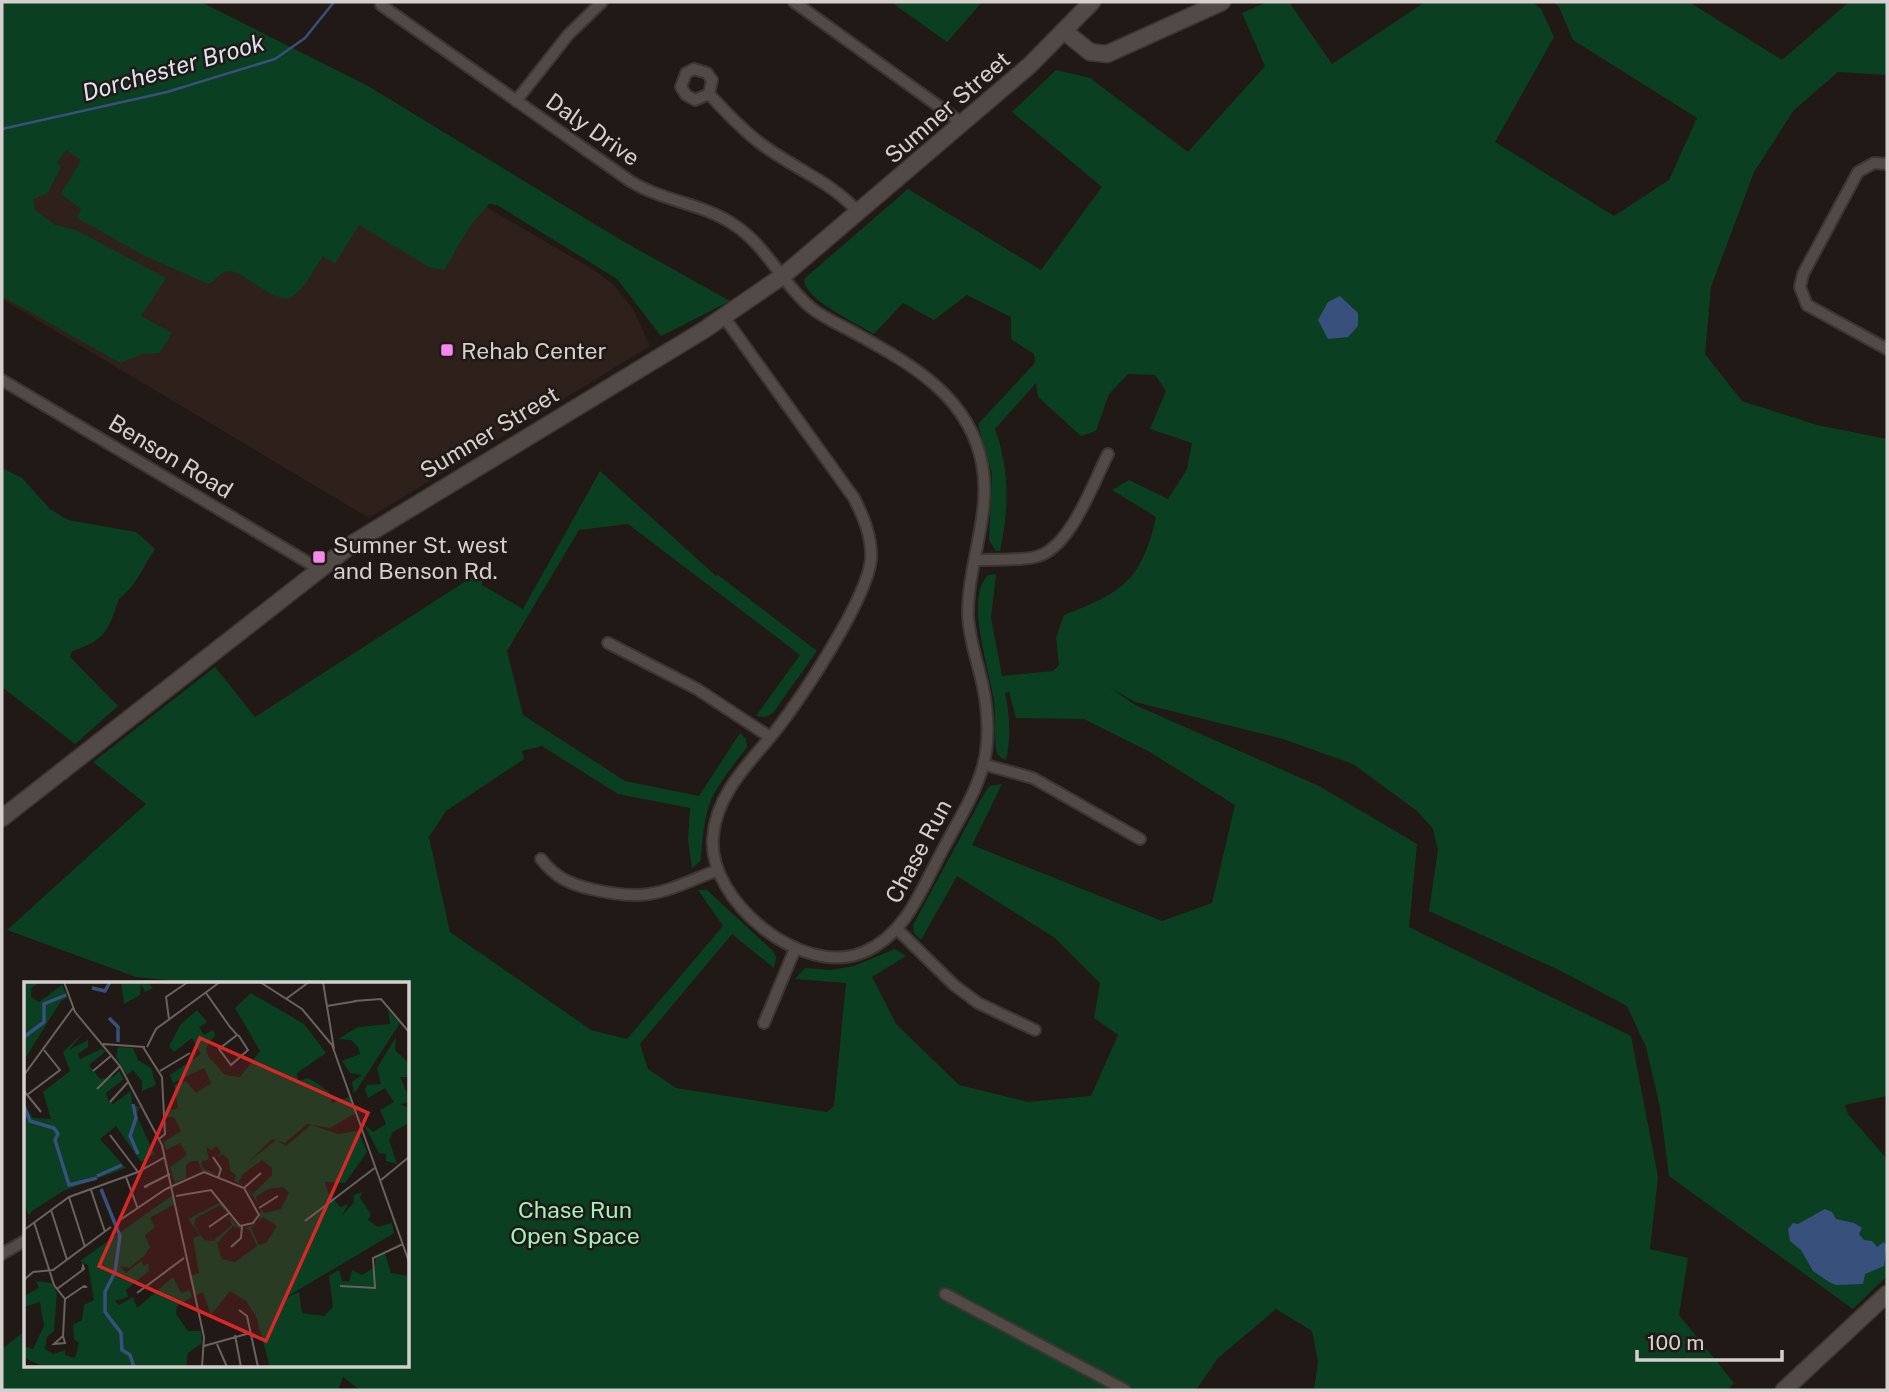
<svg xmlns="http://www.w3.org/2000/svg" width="1889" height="1392" font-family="'Public Sans',sans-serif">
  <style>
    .built { fill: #2e211b }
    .green { fill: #0b3f22 }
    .water { fill: #38507c }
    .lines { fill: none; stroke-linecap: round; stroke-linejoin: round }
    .stream { stroke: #38507c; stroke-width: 2.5 }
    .street-casing { stroke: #3b3634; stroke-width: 14 }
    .secondary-casing { stroke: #3b3634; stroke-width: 19 }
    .street { stroke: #524a46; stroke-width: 10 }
    .secondary { stroke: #524a46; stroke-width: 16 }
    .poi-dot { fill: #f688ed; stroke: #211916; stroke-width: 2.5 }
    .labels { text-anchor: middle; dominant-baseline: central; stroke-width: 5; stroke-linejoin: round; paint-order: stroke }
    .street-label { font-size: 23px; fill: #d5d0ce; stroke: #211916 }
    .poi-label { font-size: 23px; fill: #d5d0ce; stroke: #211916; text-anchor: start }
    .park-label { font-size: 23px; fill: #a0f2bc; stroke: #211916 }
    .water-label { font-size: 24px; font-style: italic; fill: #dce4f3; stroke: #211916 }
    .inset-river { fill: none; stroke: #38507c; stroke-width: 3.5 }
    .inset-road { fill: none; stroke: #696260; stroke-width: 2 }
    .view { fill: #d62828; fill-opacity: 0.15; stroke: #d62828; stroke-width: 3.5 }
    .inset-edge { fill: none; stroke: #d5d0ce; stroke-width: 3.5 }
  </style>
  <rect width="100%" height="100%" fill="#211916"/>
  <polygon class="built" points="218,50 594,270 614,285 633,309 650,346 369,518 2,299 2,109"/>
  <g class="green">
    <path d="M2 2H201L368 86 619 239 730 301 661 336 617 279 497 205 489 204 471 225 444 270 429 267 359 225 335 264 323 256C314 269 306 287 293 296 277 308 245 271 229 271 222 271 216 279 211 283H206L141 254 77 218 81 209 61 194 81 160 66 150 57 163 61 167 47 194 33 199 35 210 55 225 76 230 166 278 141 316 172 333 159 353 142 354 120 363 2 296Z"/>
    <polygon points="891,2 982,2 947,42"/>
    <path d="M1267 2H1289L1332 64 1425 2H1533L1541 9 1554 37 1495 142 1614 216 1669 180 1697 118 1573 40 1559 7 1554 2H1689L1782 60 1849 2H1887V75L1838 72 1794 110 1754 172 1711 287 1705 354 1742 401 1817 425 1887 439V1096L1845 1105 1848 1114 1887 1159V1276L1853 1309 1669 1176 1660 1107 1646 1047 1627 1006 1559 970 1429 911 1438 850 1433 829 1417 811 1353 764 1283 739 1135 702 1109 687 1135 705 1319 786 1417 844 1409 927 1631 1036 1658 1177 1650 1249 1688 1258 1679 1315 1734 1383 1727 1390H1314L1318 1362 1312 1331 1276 1309 1218 1358 1196 1390H360L343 1377 338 1390H2V1349L26 1330V1366H408V984H205L136 977 7 930 146 804 93 762 215 667 255 717 483 570 482 585 523 609 600 471 716 576 718 575 817 651 773 713 765 717 756 716 800 655 628 524 579 530 507 651 523 715 625 781 699 796 740 733 746 739 747 747C711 795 705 798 701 860L692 869 688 840 690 808 618 794 542 746 522 751 524 759 446 811 429 837 450 932 591 1030 627 1039 723 926 698 890H707L773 951 776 957 774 968 732 934 640 1044 648 1069 676 1088 827 1112 834 1106 846 983 795 979 805 968 831 970 854 966 895 949 906 956 872 977 896 1024 959 1085 1028 1102 1091 1096 1118 1035 1094 1018 1100 983 1055 938 957 876 921 940 914 933 913 925 985 792 990 786 1002 784 972 845 1162 921 1212 903 1235 805 1148 751 1084 719 1016 718 1009 692 1005 693C1010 716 1011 737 1006 760 1001 758 997 756 996 749 994 734 996 717 994 701 990 671 964 598 988 575L996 574 991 618 1002 676 1053 671 1059 665 1056 638 1064 615C1122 593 1142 580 1156 517L1112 490 1129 480 1168 499 1187 469 1192 443 1150 429 1166 391 1155 375 1128 374 1109 394 1096 431 1081 436 1038 397 1036 383 995 429C1010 470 1009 509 1000 551H996L989 540 992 474 978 424 1035 363 1034 354 1011 339V317L967 295 934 320 903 303 874 334C858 324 803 299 804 279L908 189 1041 270 1102 187 1012 112 1056 70 1090 78 1188 152 1265 66 1242 13Z"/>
    <path d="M2 468 22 478 50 509 68 520 136 532 155 549C143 567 136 586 119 599 108 629 107 640 72 651L70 657 118 706 75 744 2 687Z"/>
  </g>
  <g class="water">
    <polygon points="1340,296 1358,313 1358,326 1348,337 1328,339 1318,320 1328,302"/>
    <polygon points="1825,1209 1832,1212 1836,1219 1854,1223 1862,1228 1859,1234 1864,1240 1872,1241 1877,1247 1884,1242 1887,1246 1884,1266 1865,1274 1863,1284 1836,1285 1829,1282 1813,1271 1801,1250 1790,1241 1788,1229 1793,1223 1798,1224"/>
  </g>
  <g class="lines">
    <polyline class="stream" points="2,129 167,92 275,59 305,38 334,2"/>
    <g class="street-casing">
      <g id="street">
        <polyline points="794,2 962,123"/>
        <path d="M381 5 630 181C662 201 701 203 733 224 766 245 781 282 810 307 822 317 838 324 851 331 907 362 969 394 982 464 992 514 967 565 968 616 969 639 978 663 983 687 998 763 975 789 941 853 921 890 906 934 864 952 802 979 707 900 713 837 716 795 748 764 773 734 800 700 867 600 871 559 872 537 864 518 854 498L724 317"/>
        <path d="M709 94 695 100 686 95 681 87 686 73 694 69 707 73 712 80 709 94C725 111 741 129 760 143 794 169 831 181 859 213"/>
        <polyline points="516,101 568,35 602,2"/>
        <polyline points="1887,164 1874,163 1858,172 1803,274 1800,287 1807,305 1887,349"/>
        <polyline points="2,380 319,569"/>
        <path d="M975 560C995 559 1016 561 1035 557 1070 550 1093 483 1108 454"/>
        <polyline points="608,643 697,689 770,737"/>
        <polyline points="986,765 1033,778 1140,839"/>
        <path d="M541 859C555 877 569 884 591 889 650 903 664 891 718 870"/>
        <polyline points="897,929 954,985 978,1003 1035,1030"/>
        <polyline points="764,1023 795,949"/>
        <polyline points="2,1254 26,1240"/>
        <polyline points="945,1294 1125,1390"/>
      </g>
    </g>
    <g class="secondary-casing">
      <g id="secondary">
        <polyline points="1064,31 1090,52 1107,54 1222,2"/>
        <polyline points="2,818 355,542 704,330 784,275 1030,65 1092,2"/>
        <polyline points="1784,1390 1887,1294"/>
      </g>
    </g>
    <use href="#street" class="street"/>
    <use href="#secondary" class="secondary"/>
  </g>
  <g class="poi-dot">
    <rect x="440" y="343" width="14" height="14" rx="3.5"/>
    <rect x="312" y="550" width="14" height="14" rx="3.5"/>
  </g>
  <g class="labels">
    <g class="street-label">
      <text transform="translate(947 107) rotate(-41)">Sumner Street</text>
      <text transform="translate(593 129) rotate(35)">Daly Drive</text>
      <text transform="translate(489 432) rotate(-31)">Sumner Street</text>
      <text transform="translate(171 456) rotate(31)">Benson Road</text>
      <text transform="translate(918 851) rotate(-62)">Chase Run</text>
    </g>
    <g class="poi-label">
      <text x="461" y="350">Rehab Center</text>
      <text x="333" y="544">Sumner St. west<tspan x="333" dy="26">and Benson Rd.</tspan></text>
    </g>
    <g class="park-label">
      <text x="575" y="1209">Chase Run<tspan x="575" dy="26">Open Space</tspan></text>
    </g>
    <g class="water-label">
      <text transform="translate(173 67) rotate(-16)">Dorchester Brook</text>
    </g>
  </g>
  <g transform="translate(24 982)">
    <rect width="385" height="385" fill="#211916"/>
    <path d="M0 0H16L7 6V15L15 20 38 3 44 15 37 19 0 78ZM97 0H123L129 6 121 10 117 2 116 13 100 22ZM227 11 280 42 302 71 273 91 274 99 284 96 293 101 308 113 307 121 326 115 332 131 306 146 283 142 261 161 248 157 222 182 252 158 262 164 287 143 314 152 334 149 343 170 321 201 301 200 304 210 316 225 324 222 318 234 330 220V213L338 210 336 216 347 232 344 238 354 245 368 241 370 251 259 317 275 310 278 331 300 334 309 325 305 294 315 288 318 299 325 300 328 288 338 293 351 285 352 275 361 271 367 291 385 294V385H246L232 334 222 319 206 309 187 333 179 310 171 314 166 294 175 291 169 256 176 253 164 237 197 220 202 231 196 223 172 236 170 243 180 258 189 259 208 243 205 234 217 247 209 244 193 261 198 277 211 280 233 264 225 247H220L232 242 227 246 235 263 242 261 253 244 239 235 235 240 237 227 240 231 257 227 265 211 259 205 244 207 232 215 235 223 223 205 229 212 248 193V186L238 178 219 192 215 200 220 203 210 199 212 193 206 189 205 178 199 172 193 176 197 170 192 164 188 168 182 165 185 177 177 180 180 187 195 193 178 189 174 179H167L162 183V196L151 201 146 185 163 173 156 161 142 168 140 160 157 149 150 135H143V129L154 126 150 103 162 99 172 111 187 101 180 86 149 101 146 93 177 72 168 56 150 70 145 64 157 42 173 28 183 40 175 45 180 53 189 48 191 53 182 66 184 74 201 93 216 95 236 69 211 26ZM364 28 376 41 330 112 328 100 338 93 326 91 318 79 336 72 334 65 327 58 314 57 334 45 366 42ZM60 50 45 68 64 58V65L54 72 56 77 77 67 82 69 65 83 76 97 89 95 95 89 100 97 82 111 84 118 89 122 107 109 108 123 116 125 112 132 130 172 117 180 92 144 76 157 102 186 39 209 8 229 0 241 5 233 0 223V122L9 136 27 137 19 110 46 89 39 70ZM372 55 371 68 385 81V95H376L385 115 384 121 376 122 385 126V141L369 150 365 158 373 182 362 179V172L355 171 339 141 349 150 362 142 356 128 370 120 361 106 344 116 341 107 343 103 357 102 353 86ZM94 65 109 66 114 78 127 86 132 103 118 109V99L109 88 103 93 92 75ZM150 212 151 222 126 236 131 245 121 253 126 265 120 274 105 286 96 284 102 291 117 279 120 284 124 281 125 289 102 308 104 315 91 319 95 323 109 315 113 326 149 295 157 311 166 308 168 315 153 324 152 332 164 349H177L178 361 164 371 162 385H21L0 376V364L9 367 20 344 16 320 0 325V314L15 306 12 299 27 301 33 310 30 349 23 355 21 367 29 372 41 368V373L51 376 55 361 50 357 49 343 58 338 60 323 70 318 64 283 56 279Z" fill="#0b3f22"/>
    <path class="inset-river" d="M68 6 81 9 86 0M85 36 94 45V60M0 55 20 40V22L42 13M109 122 112 136 106 154 114 172M0 124 6 139 30 146 34 152 31 158 45 203 73 196M73 194 98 183M77 207 96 254 91 290 81 310V330L97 351 98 368 106 373 110 385"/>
    <path class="inset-road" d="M40 0 51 30 96 84 138 163 180 355 178 385M236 0 278 27 308 63 385 280M299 0 310 67M182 11 206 45 213 53 215 54 224 68 207 83 195 67 213 53M262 17 285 0M330 19 357 17 385 50M303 24 333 19M145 37 142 15 164 0M79 62 121 65M119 65 138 95 141 152 135 157M123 65 132 47 196 0M69 89 88 73M136 89 166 71M0 93 49 26M73 107 96 84M0 109 17 130M3 113 36 88 20 68M86 120 105 99M86 153 114 190M189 175 197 187 194 196M102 195 114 227M357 198 385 175M124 204 120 205 146 192M220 206 237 191M67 208 81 250M45 215 61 265M235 226 254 214M27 228 43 278M96 238 142 207 180 190 220 206 235 233 229 241 216 244 187 208 152 214M281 239 352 185M10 240 30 303 41 317 39 354 30 362 41 361 39 354M185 245 205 231M0 248 45 215 114 190 141 175M207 265 217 256 218 244M0 298 9 290 29 288 87 245M316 304 351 306 349 276 379 262M33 307 60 287 59 284 58 288M113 311 160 276M41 317 60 304 63 305H58M215 328 223 334 234 385M211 353 217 385M193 362 203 385M180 364 226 351"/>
    <path class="view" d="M176 56 344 131 242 359 75 284Z"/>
    <rect width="385" height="385" class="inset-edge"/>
  </g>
  <rect width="1889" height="1392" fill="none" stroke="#d5d0ce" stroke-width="7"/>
  <path d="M1637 1350v10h145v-10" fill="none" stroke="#d5d0ce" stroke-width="3.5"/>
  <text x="1647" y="1350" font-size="21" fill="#d5d0ce" stroke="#211916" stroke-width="5" paint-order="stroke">100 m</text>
</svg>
